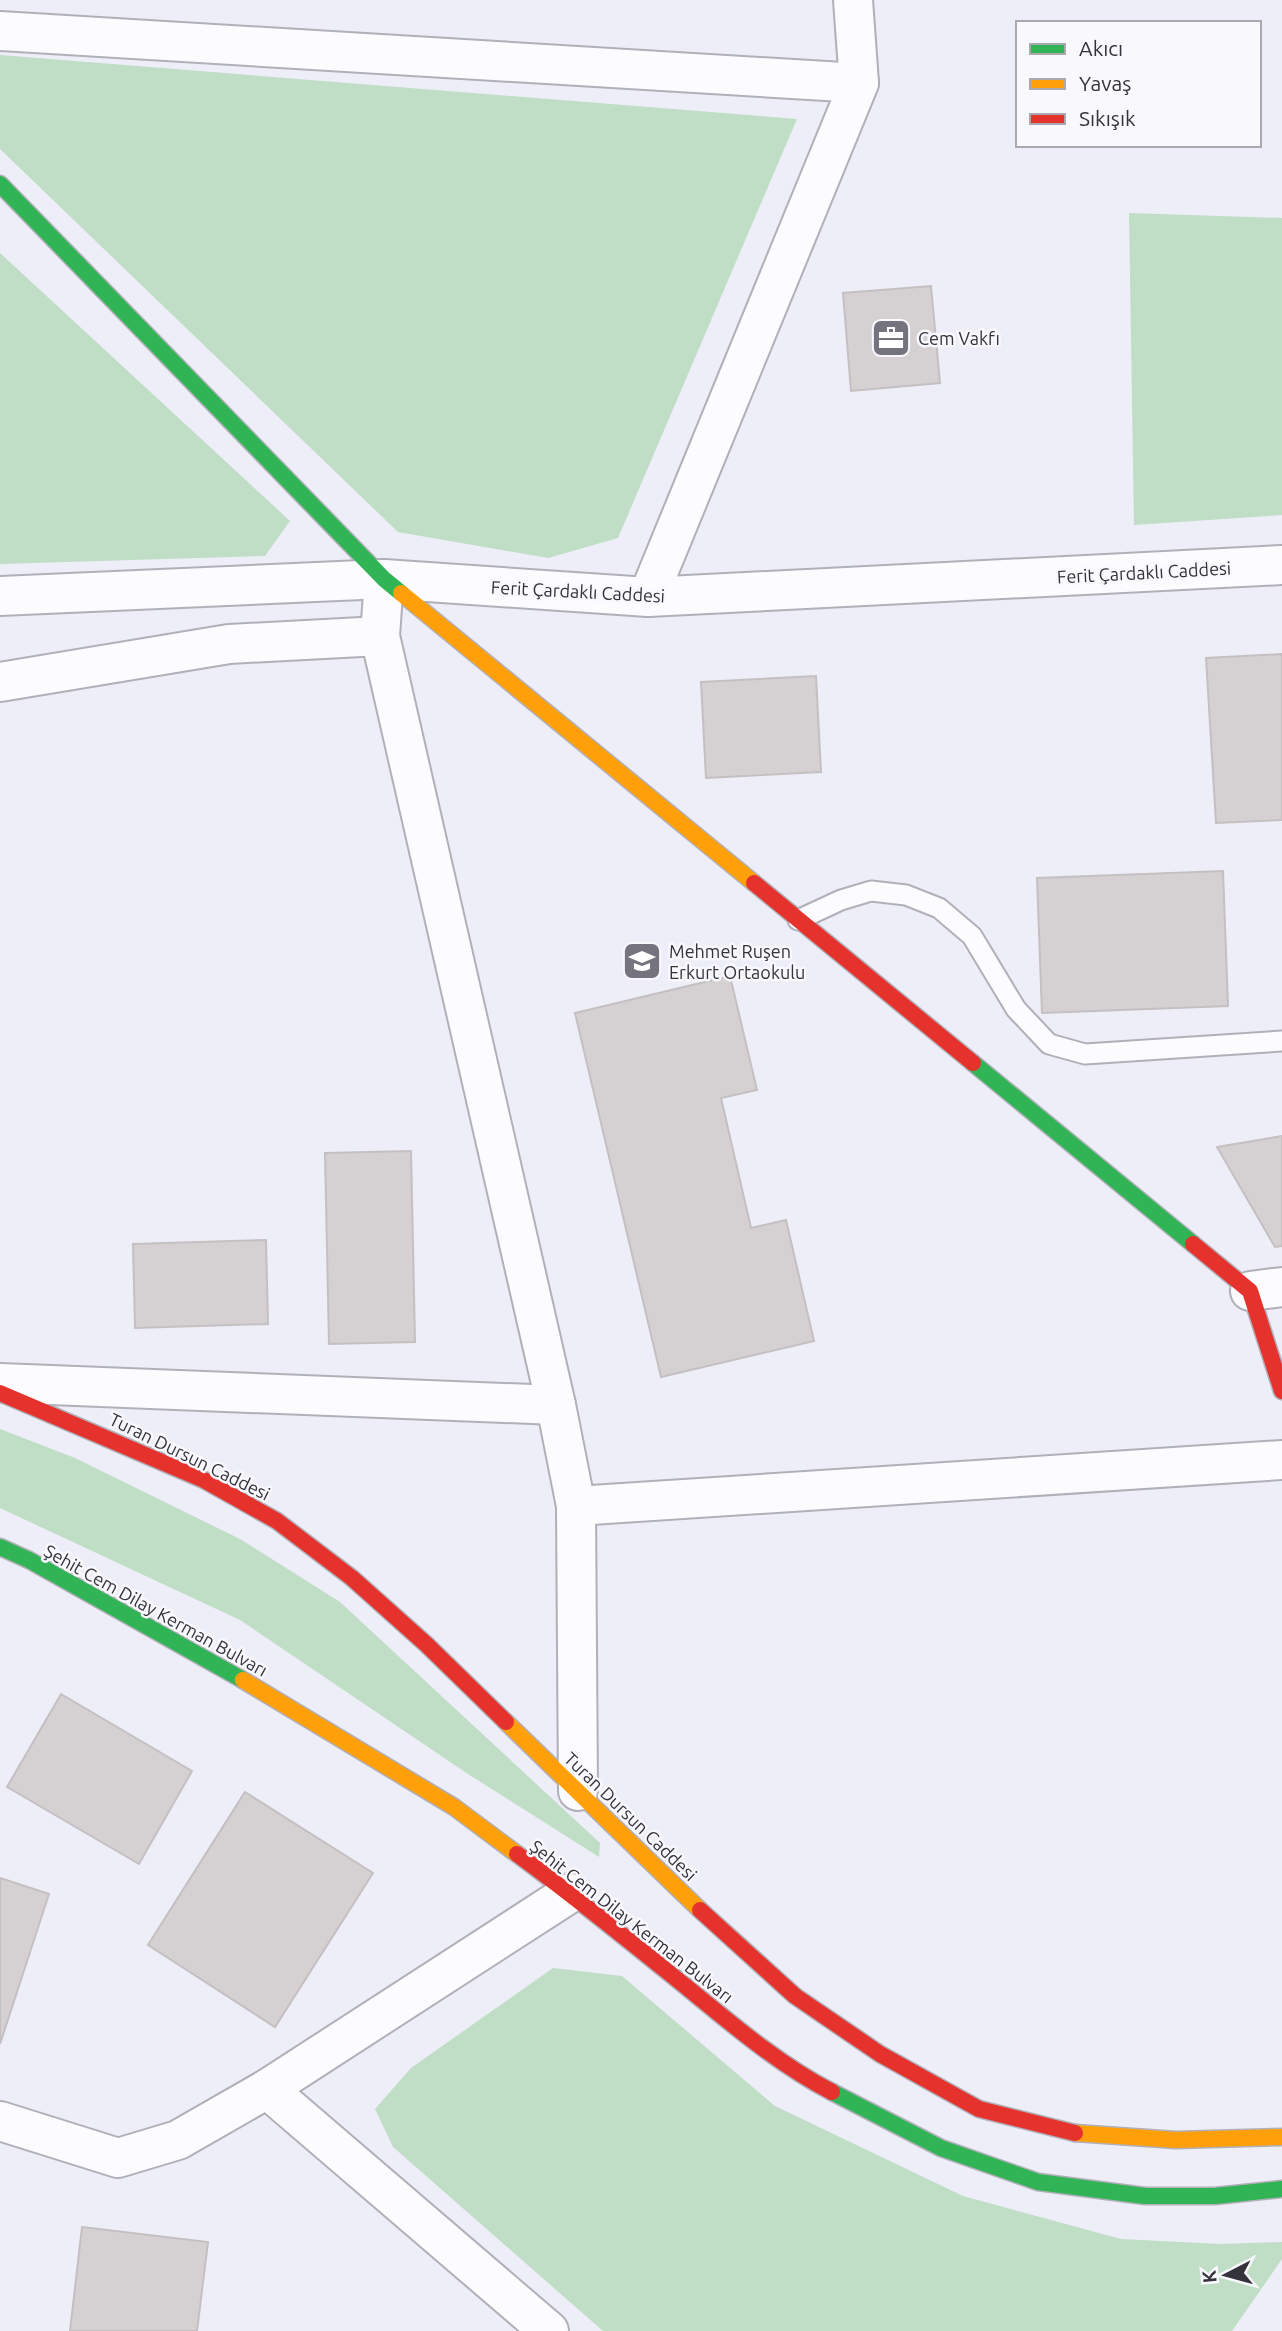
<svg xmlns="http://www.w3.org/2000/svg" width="1282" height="2331" font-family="Ubuntu,sans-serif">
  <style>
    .green { fill: #bfdec5 }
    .building { fill: #d5d1d2; stroke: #c4c0c2; stroke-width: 2 }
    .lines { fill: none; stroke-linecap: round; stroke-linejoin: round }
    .lane-casing { stroke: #b1b0b9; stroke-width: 23 }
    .street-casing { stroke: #b1b0b9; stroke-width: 42 }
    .fast-casing { stroke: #b1b0b9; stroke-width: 19 }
    .slow-casing { stroke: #b1b0b9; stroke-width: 19 }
    .jam-casing { stroke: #b1b0b9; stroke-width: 19 }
    .lane { stroke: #fcfcfe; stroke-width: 19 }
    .street { stroke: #fcfcfe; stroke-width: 38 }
    .fast { stroke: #30b455; stroke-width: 16 }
    .slow { stroke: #ff9f0a; stroke-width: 16 }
    .jam { stroke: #e5322d; stroke-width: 16 }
    .labels { text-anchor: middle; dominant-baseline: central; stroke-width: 5; stroke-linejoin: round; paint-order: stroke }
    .poi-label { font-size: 18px; fill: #34333c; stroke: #f8f8fd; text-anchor: start }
    .street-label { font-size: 18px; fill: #34333c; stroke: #f8f8fd }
  </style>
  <rect width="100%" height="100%" fill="#eeeef8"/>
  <g class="green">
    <polygon points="0,55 797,119 618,538 548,558 398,532 0,149"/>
    <polygon points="1129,213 1282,218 1282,515 1134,525"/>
    <polygon points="0,253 290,521 265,556 0,564"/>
    <polygon points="0,1429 75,1458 240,1539 340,1602 600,1843 599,1857 468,1774 240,1620 0,1508"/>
    <polygon points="553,1968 622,1976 775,2106 963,2196 1121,2239 1221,2244 1282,2242 1282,2259 1232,2331 603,2331 393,2147 375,2109 411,2068"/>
  </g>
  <g class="building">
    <polygon points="931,286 940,383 851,391 843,293"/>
    <polygon points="1282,654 1282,820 1216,823 1206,658"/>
    <polygon points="816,676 821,772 706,778 701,682"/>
    <polygon points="1223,871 1228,1006 1042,1013 1037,878"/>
    <polygon points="730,976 757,1090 721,1098 751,1228 786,1220 814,1341 661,1377 575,1013"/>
    <polygon points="1282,1136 1282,1246 1275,1247 1217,1147"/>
    <polygon points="411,1151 415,1342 329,1344 325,1153"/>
    <polygon points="266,1240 268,1324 135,1328 133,1244"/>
    <polygon points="61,1694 192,1771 139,1864 7,1787"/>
    <polygon points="245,1792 373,1873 275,2027 148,1945"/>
    <polygon points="0,1878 49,1894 0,2044"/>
    <polygon points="82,2227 208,2242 197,2331 70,2331"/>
  </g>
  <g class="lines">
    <g class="lane-casing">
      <polyline id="lane" points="798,920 841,900 871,891 906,895 939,908 972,936 1016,1009 1049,1044 1085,1054 1282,1041"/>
    </g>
    <g class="street-casing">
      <g id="street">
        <polyline points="0,31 859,83"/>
        <polyline points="384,579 380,636 556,1405 576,1506"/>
        <polyline points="0,596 384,579 648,597 1282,565"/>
        <polyline points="648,597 859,83 853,0"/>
        <polyline points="0,682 229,644 380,636"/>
        <polyline points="1250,1291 1282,1287"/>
        <polyline points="0,1383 556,1405"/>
        <polyline points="578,1791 576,1506 1282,1460"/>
        <polyline points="0,2121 118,2158 178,2140 267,2089"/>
        <polyline points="549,2331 267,2089 570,1893"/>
      </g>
    </g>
    <g class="fast-casing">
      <g id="fast">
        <polyline points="0,184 384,579 401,593"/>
        <polyline points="973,1063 1193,1244"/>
        <polyline points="0,1547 29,1560 243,1680"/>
        <polyline points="832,2092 941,2148 1038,2182 1145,2196 1215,2196 1282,2189"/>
      </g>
    </g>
    <g class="slow-casing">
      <g id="slow">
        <polyline points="401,593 754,883"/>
        <polyline points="243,1680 454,1807 517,1854"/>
        <polyline points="506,1722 700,1910"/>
        <polyline points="1075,2133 1176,2140 1282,2137"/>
      </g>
    </g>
    <g class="jam-casing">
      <g id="jam">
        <polyline points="754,883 973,1063"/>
        <polyline points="1193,1244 1250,1291 1282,1391"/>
        <polyline points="0,1393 204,1480 277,1521 352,1578 427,1645 506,1722"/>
        <path d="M517 1854C576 1897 632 1943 689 1989 734 2026 781 2066 832 2092"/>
        <polyline points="700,1910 795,1996 880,2054 979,2109 1075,2133"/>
      </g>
    </g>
    <use href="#lane" class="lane"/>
    <use href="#street" class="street"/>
    <use href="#fast" class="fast"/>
    <use href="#slow" class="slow"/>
    <use href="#jam" class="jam"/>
  </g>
  <defs>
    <g id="office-square" transform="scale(2.0125)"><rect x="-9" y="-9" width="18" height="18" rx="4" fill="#75747e" stroke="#f8f8fd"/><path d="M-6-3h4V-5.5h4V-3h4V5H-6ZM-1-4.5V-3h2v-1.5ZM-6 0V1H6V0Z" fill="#fff"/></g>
    <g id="school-square" transform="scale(2.0125)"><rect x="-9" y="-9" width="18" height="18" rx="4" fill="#75747e" stroke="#f8f8fd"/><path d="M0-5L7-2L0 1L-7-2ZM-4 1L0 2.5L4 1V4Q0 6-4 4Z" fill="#fff"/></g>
  </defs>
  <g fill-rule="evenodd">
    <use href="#office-square" x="891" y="338"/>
    <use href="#school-square" x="642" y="961"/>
  </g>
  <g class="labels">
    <g class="poi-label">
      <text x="918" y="338">Cem Vakfı</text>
      <text x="669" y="951">Mehmet Ruşen<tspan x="669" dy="21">Erkurt Ortaokulu</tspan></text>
    </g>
    <g class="street-label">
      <text transform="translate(1144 572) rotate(-3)">Ferit Çardaklı Caddesi</text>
      <text transform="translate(578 591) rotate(3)">Ferit Çardaklı Caddesi</text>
      <text transform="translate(190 1456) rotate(26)">Turan Dursun Caddesi</text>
      <text transform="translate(156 1610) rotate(29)">Şehit Cem Dilay Kerman Bulvarı</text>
      <text transform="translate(631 1816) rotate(44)">Turan Dursun Caddesi</text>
      <text transform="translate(632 1921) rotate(38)">Şehit Cem Dilay Kerman Bulvarı</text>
    </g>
  </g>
  <rect x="1016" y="21" width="245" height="126" fill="#f8f8fd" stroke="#aaa9b0" stroke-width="2"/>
  <rect x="1030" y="44" width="35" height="10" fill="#30b455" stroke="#aaa9b0" stroke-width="2"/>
  <text x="1079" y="56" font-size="21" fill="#34333c">Akıcı</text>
  <rect x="1030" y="79" width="35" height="10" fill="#ff9f0a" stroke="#aaa9b0" stroke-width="2"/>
  <text x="1079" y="91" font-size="21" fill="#34333c">Yavaş</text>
  <rect x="1030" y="114" width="35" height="10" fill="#e5322d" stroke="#aaa9b0" stroke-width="2"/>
  <text x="1079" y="126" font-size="21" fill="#34333c">Sıkışık</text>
  <g transform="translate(1226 2275) rotate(264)" stroke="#f8f8fd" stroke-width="5" paint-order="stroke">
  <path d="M0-5L12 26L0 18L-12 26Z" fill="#34333c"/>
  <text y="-10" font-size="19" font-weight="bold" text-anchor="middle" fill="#34333c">K</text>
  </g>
</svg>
